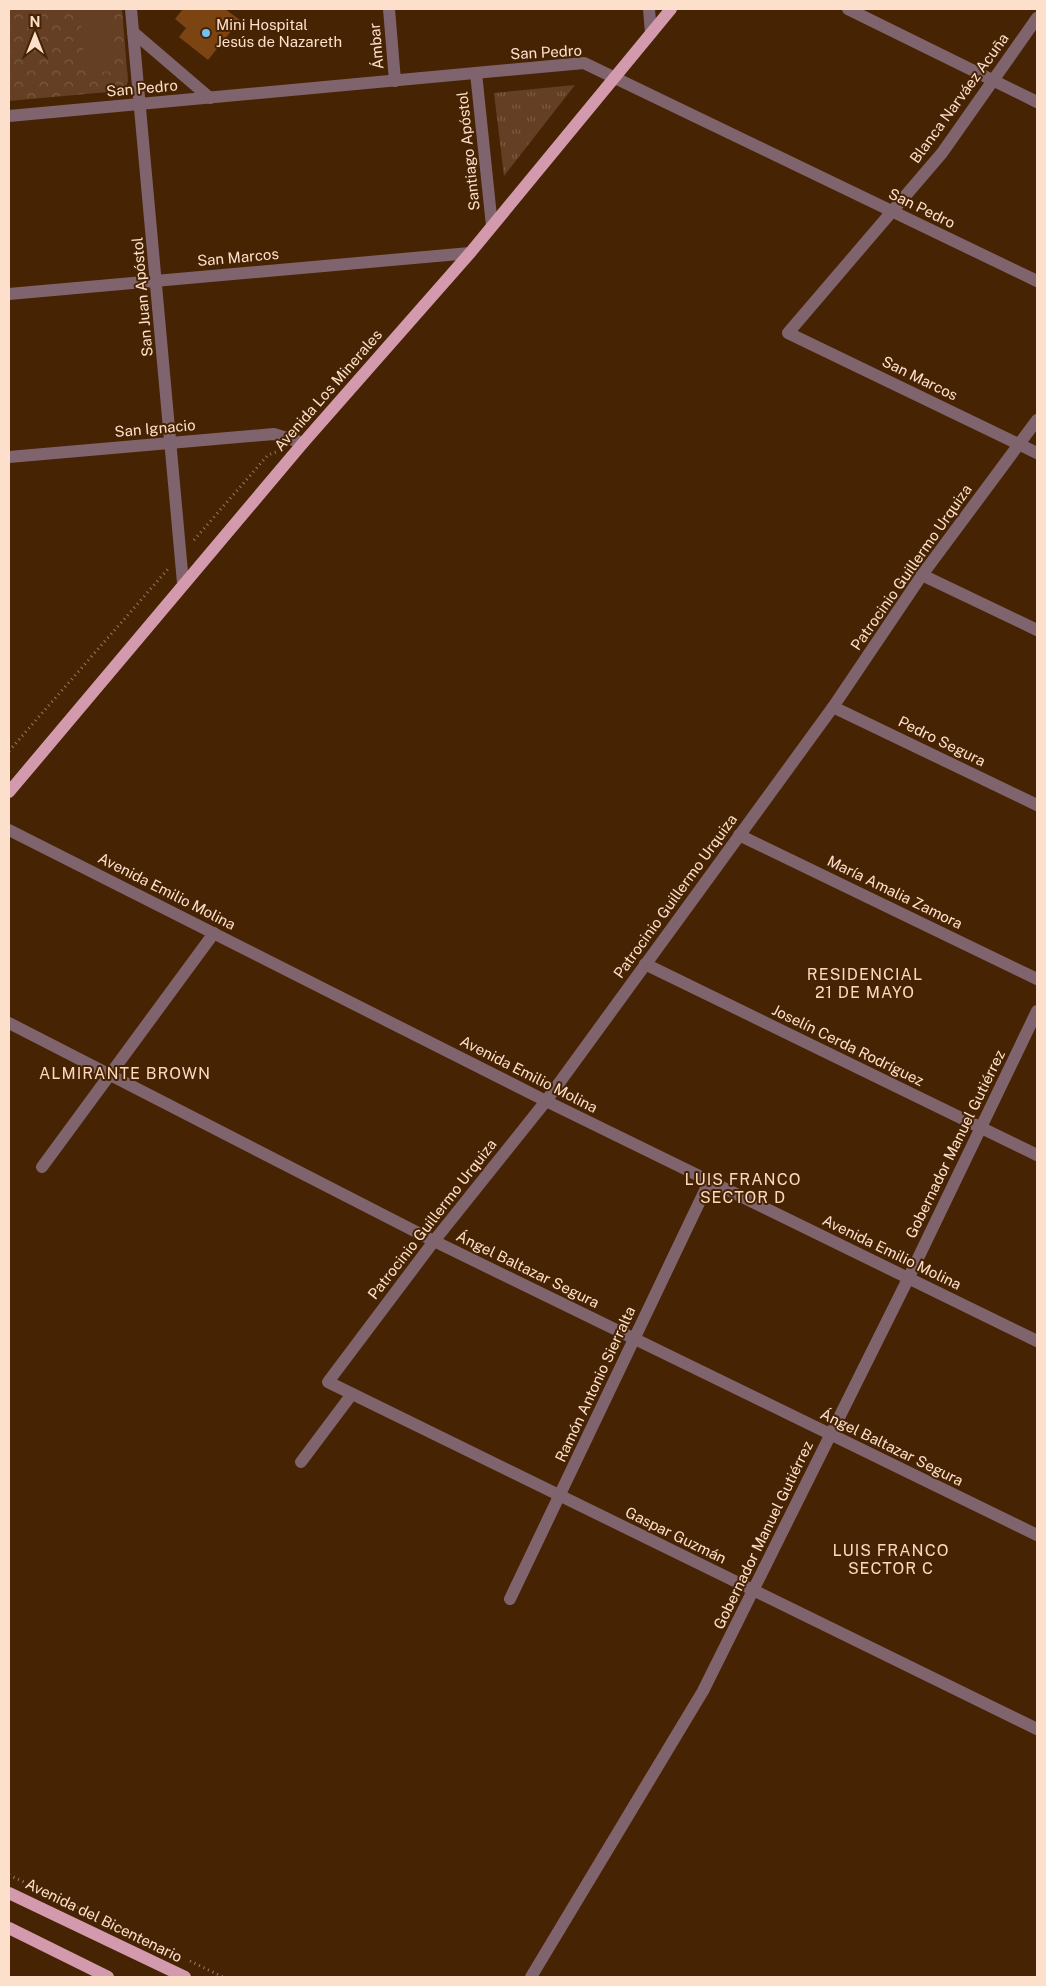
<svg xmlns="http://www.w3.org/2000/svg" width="1046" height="1986" font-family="'Public Sans',sans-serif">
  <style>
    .grass { fill: url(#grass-tufts) }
    .park { fill: url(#park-crowns) }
    .pitch { fill: #643f23 }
    .building { fill: #7b4412 }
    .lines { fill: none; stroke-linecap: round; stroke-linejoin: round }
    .path { stroke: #9c7c61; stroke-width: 3; stroke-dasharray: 1 4; stroke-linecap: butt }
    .minor { stroke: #80646d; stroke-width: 12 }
    .major { stroke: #d39aad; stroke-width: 12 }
    .poi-dot { fill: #6fc2f4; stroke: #462303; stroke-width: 2 }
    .labels { text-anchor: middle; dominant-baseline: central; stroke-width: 4; stroke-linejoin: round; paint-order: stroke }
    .poi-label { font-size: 15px; fill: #fde0cb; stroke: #462303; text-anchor: start }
    .street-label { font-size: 15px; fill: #fde0cb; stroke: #462303 }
    .neighbourhood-label { font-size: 16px; letter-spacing: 1px; fill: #fcd9c0; stroke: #462303 }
  </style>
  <defs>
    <pattern id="grass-tufts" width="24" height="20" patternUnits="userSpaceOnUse" patternTransform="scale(1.25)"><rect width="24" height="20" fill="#643f23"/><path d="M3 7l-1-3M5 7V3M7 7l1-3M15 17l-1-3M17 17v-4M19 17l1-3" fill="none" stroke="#7b5a42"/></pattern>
    <pattern id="park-crowns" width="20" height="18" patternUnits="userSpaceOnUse" patternTransform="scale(1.25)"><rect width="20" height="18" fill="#643f23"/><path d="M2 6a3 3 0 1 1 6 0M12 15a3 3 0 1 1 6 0" fill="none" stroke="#7b5a42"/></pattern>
  </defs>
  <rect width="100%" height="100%" fill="#462303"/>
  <polygon class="grass" points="575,85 504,176 494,93"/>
  <polygon class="park" points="9,9 122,9 128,81 126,88 119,91 9,101"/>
  <polygon class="pitch" points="80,9 110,9 114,71 85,73"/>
  <polygon class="building" points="183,9 225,9 240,20 208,60 179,37 186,28 175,19"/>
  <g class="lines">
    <g class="path">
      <polyline points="194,540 268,455 276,452"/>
      <polyline points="9,751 168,569"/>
      <polyline points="9,1875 90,1913"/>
      <polyline points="190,1961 223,1977"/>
    </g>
    <g class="minor">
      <polyline points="131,9 183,583"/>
      <polyline points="389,9 395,81"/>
      <polyline points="649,9 651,33"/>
      <polyline points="848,9 1037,102"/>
      <polyline points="1037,18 942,153 788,333 1037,453"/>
      <polyline points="133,32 210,98"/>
      <polyline points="476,73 492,226"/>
      <polyline points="9,116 584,63 1037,281"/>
      <polyline points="9,294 470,253"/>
      <polyline points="1037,420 922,575 833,707 546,1101 434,1241 328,1382 1037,1729"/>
      <polyline points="9,457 274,434 303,443"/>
      <polyline points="922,575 1037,630"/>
      <polyline points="833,707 1037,805"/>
      <polyline points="9,830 546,1101 1037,1341"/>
      <polyline points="739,835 1037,979"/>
      <polyline points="645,964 1037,1155"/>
      <polyline points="9,1023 434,1241 1037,1535"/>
      <polyline points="42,1167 214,933"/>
      <polyline points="301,1462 352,1394"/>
      <polyline points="510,1599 709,1182"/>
      <polyline points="531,1977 703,1691 908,1279 1037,1011"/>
    </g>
    <g class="major">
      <polyline points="9,792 303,443 470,253 671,9"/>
      <polyline points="9,1893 185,1977"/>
      <polyline points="9,1928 108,1977"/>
    </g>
  </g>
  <circle class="poi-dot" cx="206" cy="33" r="5"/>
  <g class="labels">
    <g class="poi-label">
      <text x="216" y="24">Mini Hospital<tspan x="216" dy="17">Jesús de Nazareth</tspan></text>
    </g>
    <g class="street-label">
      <text transform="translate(376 46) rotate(-95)">Ámbar</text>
      <text transform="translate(546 52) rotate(-3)">San Pedro</text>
      <text transform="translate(142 88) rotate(-5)">San Pedro</text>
      <text transform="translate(959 98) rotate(-54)">Blanca Narváez Acuña</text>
      <text transform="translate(468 151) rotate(-96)">Santiago Apóstol</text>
      <text transform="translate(922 208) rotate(26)">San Pedro</text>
      <text transform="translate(238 257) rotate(-5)">San Marcos</text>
      <text transform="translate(142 297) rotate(-95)">San Juan Apóstol</text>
      <text transform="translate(920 378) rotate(26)">San Marcos</text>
      <text transform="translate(328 390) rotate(-49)">Avenida Los Minerales</text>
      <text transform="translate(155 428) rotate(-5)">San Ignacio</text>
      <text transform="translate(911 567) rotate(-55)">Patrocinio Guillermo Urquiza</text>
      <text transform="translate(942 741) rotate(26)">Pedro Segura</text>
      <text transform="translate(167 891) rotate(27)">Avenida Emilio Molina</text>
      <text transform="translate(895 892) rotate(26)">María Amalia Zamora</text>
      <text transform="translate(675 896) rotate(-54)">Patrocinio Guillermo Urquiza</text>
      <text transform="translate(848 1045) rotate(26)">Joselín Cerda Rodríguez</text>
      <text transform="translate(529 1074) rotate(27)">Avenida Emilio Molina</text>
      <text transform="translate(955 1144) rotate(-64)">Gobernador Manuel Gutiérrez</text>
      <text transform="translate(432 1219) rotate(-52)">Patrocinio Guillermo Urquiza</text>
      <text transform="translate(892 1252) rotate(26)">Avenida Emilio Molina</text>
      <text transform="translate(528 1269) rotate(26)">Ángel Baltazar Segura</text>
      <text transform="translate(595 1384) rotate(-65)">Ramón Antonio Sierralta</text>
      <text transform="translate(892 1447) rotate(26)">Ángel Baltazar Segura</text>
      <text transform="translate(676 1535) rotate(26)">Gaspar Guzmán</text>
      <text transform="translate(763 1535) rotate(-64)">Gobernador Manuel Gutiérrez</text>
      <text transform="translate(104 1920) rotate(26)">Avenida del Bicentenario</text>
    </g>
    <g class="neighbourhood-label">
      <text x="865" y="974">RESIDENCIAL<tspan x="865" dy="18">21 DE MAYO</tspan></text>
      <text x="125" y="1073">ALMIRANTE BROWN</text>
      <text x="743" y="1179">LUIS FRANCO<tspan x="743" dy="18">SECTOR D</tspan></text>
      <text x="891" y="1550">LUIS FRANCO<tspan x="891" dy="18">SECTOR C</tspan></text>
    </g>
  </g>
  <rect width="1046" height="1986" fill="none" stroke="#fde0cb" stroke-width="20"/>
  <g transform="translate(35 35)" stroke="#462303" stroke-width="4" paint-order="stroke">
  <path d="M0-4L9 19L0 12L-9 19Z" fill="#fde0cb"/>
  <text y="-8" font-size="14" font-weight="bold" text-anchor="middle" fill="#fde0cb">N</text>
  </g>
</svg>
